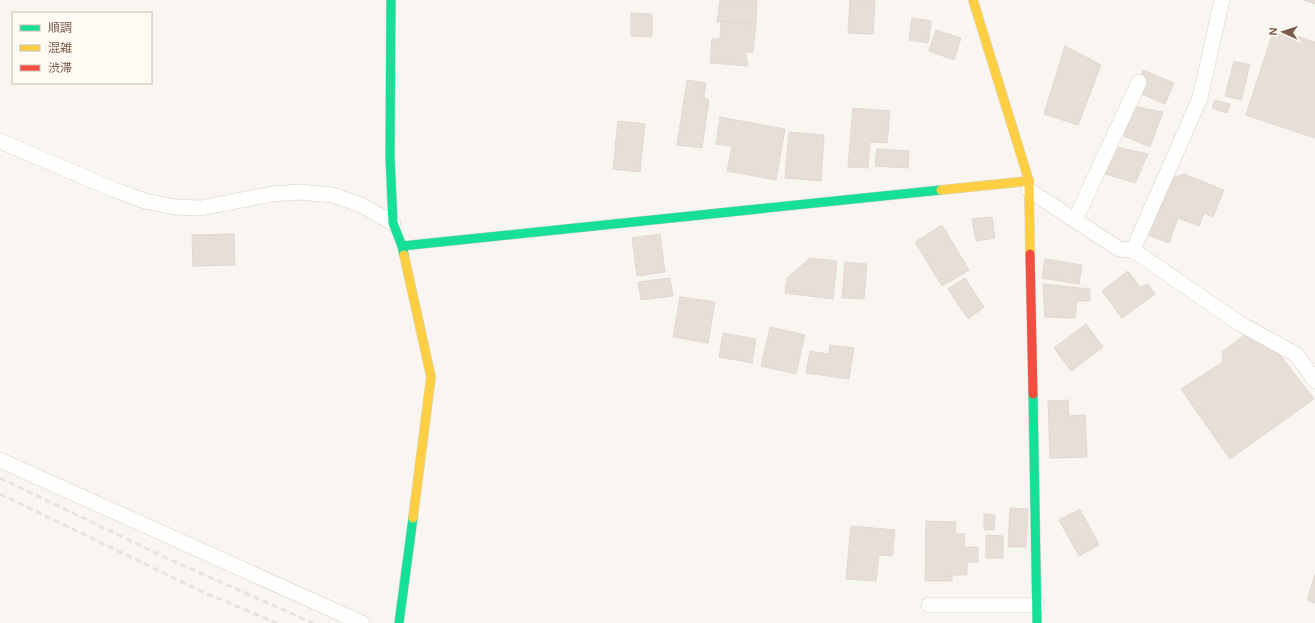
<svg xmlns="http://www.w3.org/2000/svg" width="1315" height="623" font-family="'DM Sans','Noto Sans JP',sans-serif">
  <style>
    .building { fill: #e6ded7; stroke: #e2d8d2 }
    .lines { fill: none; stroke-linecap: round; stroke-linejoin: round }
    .street-casing { stroke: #d7d1cb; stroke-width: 16 }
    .fast-casing { stroke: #d9d2cb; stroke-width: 10 }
    .slow-casing { stroke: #d9d2cb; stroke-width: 10 }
    .jam-casing { stroke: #d9d2cb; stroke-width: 10 }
    .street { stroke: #fefefd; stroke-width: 15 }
    .fast { stroke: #16e098; stroke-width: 9 }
    .slow { stroke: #ffcf43; stroke-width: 9 }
    .jam { stroke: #f24e42; stroke-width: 9 }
    .rail { stroke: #e6e3e7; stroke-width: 3; stroke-dasharray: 6 4; stroke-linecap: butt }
  </style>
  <rect width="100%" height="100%" fill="#f9f5f0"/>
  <g class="building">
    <polygon points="720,0 757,0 756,24 721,21 717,23"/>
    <polygon points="850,0 875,0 873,34 848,33"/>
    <polygon points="1303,0 1315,0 1315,4"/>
    <polygon points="631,13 652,14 652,37 631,36"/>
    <polygon points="912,18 931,21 928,43 909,40"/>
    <polygon points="721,21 756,24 753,52 745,52 748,66 710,63 712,39 720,39"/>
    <polygon points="1274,29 1315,42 1315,138 1246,115"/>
    <polygon points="936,30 961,38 954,60 929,51"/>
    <polygon points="1065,46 1101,65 1078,125 1044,114"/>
    <polygon points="1234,61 1250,65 1241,100 1225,96"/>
    <polygon points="1143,70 1174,83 1165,104 1137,92"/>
    <polygon points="687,80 706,83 704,97 709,100 702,148 677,145"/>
    <polygon points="1215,100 1230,104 1227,113 1212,108"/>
    <polygon points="1122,104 1163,112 1150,147 1117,133"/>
    <polygon points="853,108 890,111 887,143 870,142 868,168 848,167"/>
    <polygon points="720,117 785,129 776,180 727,171 732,146 716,144"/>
    <polygon points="618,121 645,124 640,172 613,169"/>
    <polygon points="789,132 824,135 821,181 785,178"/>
    <polygon points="1104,144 1148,154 1135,183 1105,174"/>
    <polygon points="877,149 909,151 908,168 875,166"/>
    <polygon points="1184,174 1224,190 1213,217 1204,213 1199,226 1178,218 1169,243 1148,235 1170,179"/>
    <polygon points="992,217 995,238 976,241 972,219"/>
    <polygon points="942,225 969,270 942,286 915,242"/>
    <polygon points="234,234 235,265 193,266 192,235"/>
    <polygon points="660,234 665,272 637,276 632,238"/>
    <polygon points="810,258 837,261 833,299 785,293 787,278"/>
    <polygon points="1045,259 1082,265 1079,284 1042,278"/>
    <polygon points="845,262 867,264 864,299 842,298"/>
    <polygon points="1128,271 1140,287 1148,284 1155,294 1122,318 1102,291"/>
    <polygon points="670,278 673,296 641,300 638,282"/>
    <polygon points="965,278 984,307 968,319 948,289"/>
    <polygon points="1043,284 1090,289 1090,301 1077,301 1075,318 1045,317"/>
    <polygon points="680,297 715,302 708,343 673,337"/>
    <polygon points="1086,324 1103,347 1071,371 1054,348"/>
    <polygon points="770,327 805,335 796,374 761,366"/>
    <polygon points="723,333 756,339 752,363 719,357"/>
    <polygon points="1246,334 1280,355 1314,399 1230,459 1181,389 1223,362 1222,352"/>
    <polygon points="830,345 854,348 849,379 806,373 810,351 829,354"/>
    <polygon points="1068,400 1069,416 1085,415 1087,457 1050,458 1048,401"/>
    <polygon points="1010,508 1028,509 1026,547 1008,547"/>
    <polygon points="1080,509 1099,545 1079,556 1059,520"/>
    <polygon points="984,514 995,515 994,530 984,530"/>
    <polygon points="926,521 956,522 955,534 965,534 964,547 978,547 978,562 967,562 967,575 952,575 952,581 925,581"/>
    <polygon points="851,526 895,530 892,556 879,555 876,581 846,579"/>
    <polygon points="986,535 1003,536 1003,558 986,558"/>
    <polygon points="1315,574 1315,603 1307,600"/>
  </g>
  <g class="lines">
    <g class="street-casing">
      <g id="street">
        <polyline points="0,141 115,190 145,201 175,207 201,208 272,194 298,192 333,195 361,205 393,223"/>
        <polyline points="1029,190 1119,249 1133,250 1239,323 1297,355 1315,381"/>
        <polyline points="1075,220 1139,82"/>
        <polyline points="1133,250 1200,98 1222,0"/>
        <polyline points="0,460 362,623"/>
        <polyline points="929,605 1037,605"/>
      </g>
    </g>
    <g class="fast-casing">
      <g id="fast">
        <polyline points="391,0 390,156 393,223 402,246 404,255"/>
        <polyline points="402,246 941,190"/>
        <polyline points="1033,394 1037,623"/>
        <polyline points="399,623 413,518"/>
      </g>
    </g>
    <g class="slow-casing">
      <g id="slow">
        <polyline points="973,0 1029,181 1030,254"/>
        <polyline points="941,190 1029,181"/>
        <polyline points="404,255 431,377 413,518"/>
      </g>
    </g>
    <g class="jam-casing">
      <polyline id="jam" points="1030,254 1033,394"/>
    </g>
    <use href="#street" class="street"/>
    <use href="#fast" class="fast"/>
    <use href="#slow" class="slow"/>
    <use href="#jam" class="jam"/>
    <g class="rail">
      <polyline points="0,478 162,556 313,623"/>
      <polyline points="0,494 203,592 277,623"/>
    </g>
  </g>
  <rect x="12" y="12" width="140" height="72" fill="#fffaf3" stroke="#cabbb1"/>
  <rect x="20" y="25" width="20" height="6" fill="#16e098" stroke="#cabbb1"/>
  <text x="48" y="32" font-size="12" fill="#7a5c4d">順調</text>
  <rect x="20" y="45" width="20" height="6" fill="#ffcf43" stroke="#cabbb1"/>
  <text x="48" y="52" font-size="12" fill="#7a5c4d">混雑</text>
  <rect x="20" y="65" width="20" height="6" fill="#f24e42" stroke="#cabbb1"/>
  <text x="48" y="72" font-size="12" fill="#7a5c4d">渋滞</text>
  <g transform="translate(1283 32) rotate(273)" stroke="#fffaf3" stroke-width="3" paint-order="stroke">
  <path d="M0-3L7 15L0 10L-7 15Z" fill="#7a5c4d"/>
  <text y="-6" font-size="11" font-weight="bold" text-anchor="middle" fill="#7a5c4d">N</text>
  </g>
</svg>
